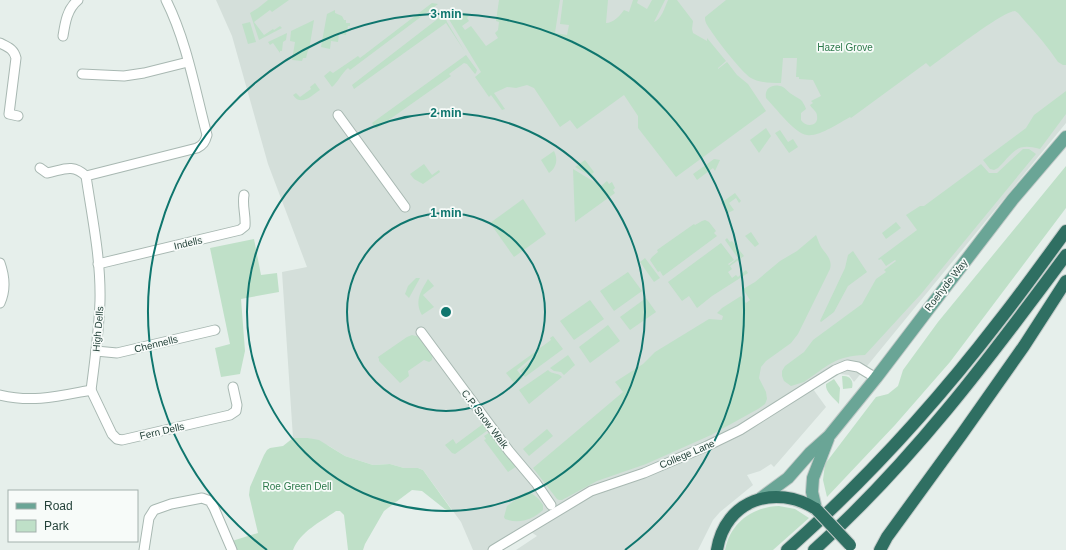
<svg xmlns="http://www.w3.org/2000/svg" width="1066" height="550" font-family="Arial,sans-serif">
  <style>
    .built { fill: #d4dfda }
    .green { fill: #bfe0c8 }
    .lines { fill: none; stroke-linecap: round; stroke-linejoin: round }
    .minor-casing { stroke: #a8b8b2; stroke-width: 11 }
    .major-casing { stroke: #c2cac8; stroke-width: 14 }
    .highway-casing { stroke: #c2cac8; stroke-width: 14 }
    .minor { stroke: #fff; stroke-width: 9 }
    .major { stroke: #6aa596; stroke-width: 12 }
    .highway { stroke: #2f6f62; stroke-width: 12 }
    .highway-bridge-casing { stroke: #c2cac8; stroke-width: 14; stroke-linecap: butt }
    .highway-bridge { stroke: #2f6f62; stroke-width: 12 }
    .ring { fill: none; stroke: #0f766e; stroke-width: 2 }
    .labels { text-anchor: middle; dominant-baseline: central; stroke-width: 3.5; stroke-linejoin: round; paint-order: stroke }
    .park-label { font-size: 10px; fill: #2d7a4b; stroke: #f7fbf9 }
    .street-label { font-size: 10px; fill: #24423a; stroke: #f7fbf9 }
    .centre { fill: #0f766e; stroke: #f7fbf9; stroke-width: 2 }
    .ring-label { font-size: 12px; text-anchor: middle; font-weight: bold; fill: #0f766e; stroke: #f7fbf9; stroke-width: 3.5; stroke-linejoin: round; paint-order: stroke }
  </style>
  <rect width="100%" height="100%" fill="#e6efeb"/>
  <polygon class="built" points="216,0 1066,0 1066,123 854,382 849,375 840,374 813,389 826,407 774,467 771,464 760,471 747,475 753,485 720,512 713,520 698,550 516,550 537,536 531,532 490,550 473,550 461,522 423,470 418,468 404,468 390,464 373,465 345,456 329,446 308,438 293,438 282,272 307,267 268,164 232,36"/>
  <g class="green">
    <polygon points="268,0 289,0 272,12 270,10 254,22 264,35 273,29 274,30 280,26 282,28 259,40 250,13 258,8"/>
    <path d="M499 0H560L555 33 567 35 569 25 560 24 563 0H608L606 23C613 23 620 16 624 10L629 12 633 0H638L637 3 647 9 652 0H665L654 22C661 20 665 7 668 0H677L693 21 692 29 693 33 707 41V38L726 61 718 68V69L727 62 737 75 748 84 766 111 676 177 638 128V116L624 95 577 129 570 120 560 127 534 88 527 85 516 88 507 87 494 93 505 109 502 110 491 95 489 97 475 77 481 72 450 21 446 13C454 9 463 11 469 16L467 18 469 21 462 26 465 30 471 26 486 46 498 38 495 33 498 30 499 22 496 21Z"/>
    <path d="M726 0H1066V65H1063L1058 62C1048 47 1036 33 1024 20 1021 17 1019 13 1015 11 1003 11 944 57 930 67L926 63 851 118 850 117C839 123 819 137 807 135 795 134 775 107 766 98 764 87 774 83 783 87 786 89 789 93 793 95 795 97 799 98 801 100 803 102 805 106 806 109L801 113V120C806 128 819 126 817 116 817 111 812 109 810 105L813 103 811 101 821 96 813 80 799 79V77H796L797 58H783L781 83C771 83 760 83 751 78 742 73 711 33 706 23 705 20 705 20 705 17Z"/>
    <path d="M432 3 438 4 350 70 348 68C341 74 339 81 332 87L324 76 330 71 333 73 358 56 360 58Z"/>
    <polygon points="335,10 335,13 342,16 344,20 346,20 346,23 350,23 350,26 348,26 346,35 339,34 338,42 331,41 330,49 321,47 327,14"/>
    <polygon points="444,14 447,22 465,52 446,23 354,89 352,85"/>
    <polygon points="314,20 309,50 308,50 306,58 303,58 302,61 292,60 295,42 290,41 291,31"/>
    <polygon points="250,22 256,42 248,44 242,24"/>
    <polygon points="287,33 286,40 283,42 282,51 280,51 280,53 273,43 270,45 268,42"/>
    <polygon points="466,55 477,70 476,73 475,74 467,64 464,63 449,74 451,76 376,129 372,123"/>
    <path d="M315 83 320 90C311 96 301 107 293 95L296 93 300 97 311 89 310 87Z"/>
    <path d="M1066 91V114L1040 149C1016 142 1014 152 998 168L994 170 990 169 983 160 1026 128 1034 115Z"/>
    <polygon points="766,128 771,136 759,153 750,140"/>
    <polygon points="780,130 788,142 793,139 798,147 789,153 775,133"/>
    <path d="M1023 149H1029L1036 154 921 294 865 355C834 356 828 366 804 382L791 386 784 381 782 376V371L785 366 804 352 813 340 862 304 876 279 886 272 884 270 896 261 895 260 886 266 881 259 879 260 878 259 917 230 906 215 920 206H924L981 164 989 173H997Z"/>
    <path d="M554 151C558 159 557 167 549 173L541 160Z"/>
    <polygon points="714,159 720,160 715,171 713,168 697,180 693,174"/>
    <polygon points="585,160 594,172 592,174 597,180 575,167"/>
    <polygon points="424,164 432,175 439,170 440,172 423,184 414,179 410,174"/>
    <polygon points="1066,166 1066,208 950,362 895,425 827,497 823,480 825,464 876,397 888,394 898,386 903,370 938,322"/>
    <polygon points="573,169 601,186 607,181 609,184 612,182 615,188 613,190 615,193 575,222"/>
    <polygon points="735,193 741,201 739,203 736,198 729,203 734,210 728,213 721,203"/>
    <polygon points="523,199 546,234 514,257 490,223"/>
    <polygon points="705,220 709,222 716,231 714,233 717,236 663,276 660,271 658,272 650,260 652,257 658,252 657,250 694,224 695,225 702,221"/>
    <polygon points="896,222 901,228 886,239 882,233"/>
    <polygon points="751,232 759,244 755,247 745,236"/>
    <path d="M816 235C818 239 818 241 820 245 824 253 833 258 830 269L798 334 791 343 766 361 761 367 759 378 766 392 767 399 765 404 758 409 711 435 646 464 597 481 562 500H559L557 499 533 468 623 392 615 382 643 364 655 352 709 319 722 320 723 316 717 313 722 308 741 296 746 303 750 300 743 289 755 282 780 261 797 251Z"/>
    <polygon points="727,238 730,242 732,241 744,256 730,266 732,269 728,272 732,278 736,275 738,277 746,270 748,273 712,296 697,308 689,296 682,301 668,282 721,243 734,260 728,264 729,265 738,258 725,240"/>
    <polygon points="254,239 261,275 277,273 279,292 241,299 245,351 240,374 221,377 215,348 230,344 210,248"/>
    <polygon points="853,251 867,272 848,286 834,312 821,322 820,321 845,268 848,255"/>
    <polygon points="645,258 660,278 654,282 640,262"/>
    <polygon points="628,272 642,291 614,311 600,291"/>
    <polygon points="416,278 420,278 409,298 405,294 408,286"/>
    <path d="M428 279 434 286 423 295 434 307 422 315C414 301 421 291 428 279Z"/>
    <polygon points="646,298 656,312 630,330 620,317"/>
    <polygon points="590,300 604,319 574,340 560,321"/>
    <polygon points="608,325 620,341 590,363 579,347"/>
    <polygon points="412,335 420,337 433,354 432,360 429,362 424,360 408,371 409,376 400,383 379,361 379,359 378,357 407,337"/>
    <polygon points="553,336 563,349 525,377 520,371 538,354 536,351 551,340 550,338"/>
    <polygon points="535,352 536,354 517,370 523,378 515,384 506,373"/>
    <polygon points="568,355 575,365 564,375 561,372 554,371 550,368"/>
    <path d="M548 370C552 375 558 372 562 377L529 404 519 390Z"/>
    <path d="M842 376C850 375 854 381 852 388L843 389Z"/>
    <path d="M834 379 840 388 839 404C834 398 825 392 826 384Z"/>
    <polygon points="483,424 488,430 455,454 452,453 445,445 453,439 456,444"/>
    <polygon points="547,429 553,436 529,456 523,449"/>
    <polygon points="490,432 517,466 508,472 484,440 486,439 484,436"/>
    <path d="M293 438H308L319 440 345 456 373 465 390 464 404 468H418L423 470 451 509 450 511 446 510 422 491 412 490 384 511 365 544 363 550H348L344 515 340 511H336C319 523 301 531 293 550H236L232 541 258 533 249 495 250 487 264 455 267 450 270 448 283 446Z"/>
    <path d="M526 492C534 493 539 499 543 505V510C532 520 519 524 505 519L504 517 507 506Z"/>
    <path d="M779 506 795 509 809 518 773 550H725C730 523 752 507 779 506Z"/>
  </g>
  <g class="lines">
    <g class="minor-casing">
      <g id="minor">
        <path d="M63 36C65 23 67 9 78 0"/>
        <path d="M0 43C8 47 14 49 16 58L9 114 18 116"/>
        <polyline points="82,74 124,76 144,73 188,62"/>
        <polyline points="338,115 405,207"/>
        <path d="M40 168 47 173C63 170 72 163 86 176"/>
        <path d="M0 263C5 277 6 290 0 303"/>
        <path d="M98 264 240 230 245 226C246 215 242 206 244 195"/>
        <polyline points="421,332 509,451 536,483 551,505"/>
        <polyline points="96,351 117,353 215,330"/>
        <polyline points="91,390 112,434 117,439 122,440 230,415 236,411 237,405 233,387"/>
        <path d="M0 395C33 403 59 396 91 390 95 360 99 331 100 301 101 259 92 217 86 176L197 148C203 145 205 142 207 135 195 90 187 42 166 0"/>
        <polyline points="144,550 149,518 154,510 171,504 202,498 210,501 214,508 232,550"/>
        <polyline points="493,550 591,491 644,473 707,446 740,430 835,370 847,365 858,367 876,378"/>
      </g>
    </g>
    <g class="major-casing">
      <g id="major">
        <polyline points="761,498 788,478 810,453 829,436 876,378 927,311 1013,199 1066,137"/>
        <polyline points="816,509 812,492 813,478 828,439"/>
      </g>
    </g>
    <g class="highway-casing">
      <g id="highway">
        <path d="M717 550C725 500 775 483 816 509"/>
        <path d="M787 550C865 481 936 403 999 321 1022 292 1044 261 1066 231"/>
        <path d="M814 550C911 463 989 359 1066 255"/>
        <polyline points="880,550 887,537 962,434 1024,346 1066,281"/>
      </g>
    </g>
    <use href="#minor" class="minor"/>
    <use href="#major" class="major"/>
    <use href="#highway" class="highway"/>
    <g class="highway-bridge-casing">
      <polyline id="highway-bridge" points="816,509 850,545"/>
    </g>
    <use href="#highway-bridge" class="highway-bridge"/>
  </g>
  <g class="ring">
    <circle cx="446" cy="312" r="99"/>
    <circle cx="446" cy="312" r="199"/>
    <path d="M267 550A298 298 0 1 1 625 550"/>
  </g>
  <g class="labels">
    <g class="park-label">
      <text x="845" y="47">Hazel Grove</text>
      <text x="297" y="486">Roe Green Dell</text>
    </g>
    <g class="street-label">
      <text transform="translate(188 243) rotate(-13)">Indells</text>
      <text transform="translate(946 285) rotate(-52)">Roehyde Way</text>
      <text transform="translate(98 329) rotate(-85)">High Dells</text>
      <text transform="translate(156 344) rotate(-14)">Chennells</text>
      <text transform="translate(485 419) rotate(53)">C.P. Snow Walk</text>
      <text transform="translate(162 431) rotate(-13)">Fern Dells</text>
      <text transform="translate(687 454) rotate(-23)">College Lane</text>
    </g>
  </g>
  <circle cx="446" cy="312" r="6" class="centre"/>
  <g class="ring-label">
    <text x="446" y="18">3 min</text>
    <text x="446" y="117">2 min</text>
    <text x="446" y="217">1 min</text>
  </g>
  <rect x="8" y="490" width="130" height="52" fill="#f7fbf9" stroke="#a3b1ad"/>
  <rect x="16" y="503" width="20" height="6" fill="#6aa596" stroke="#a3b1ad"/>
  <text x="44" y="510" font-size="12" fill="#24423a">Road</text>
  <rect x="16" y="520" width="20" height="12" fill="#bfe0c8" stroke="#a3b1ad"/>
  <text x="44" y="530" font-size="12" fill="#24423a">Park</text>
</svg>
